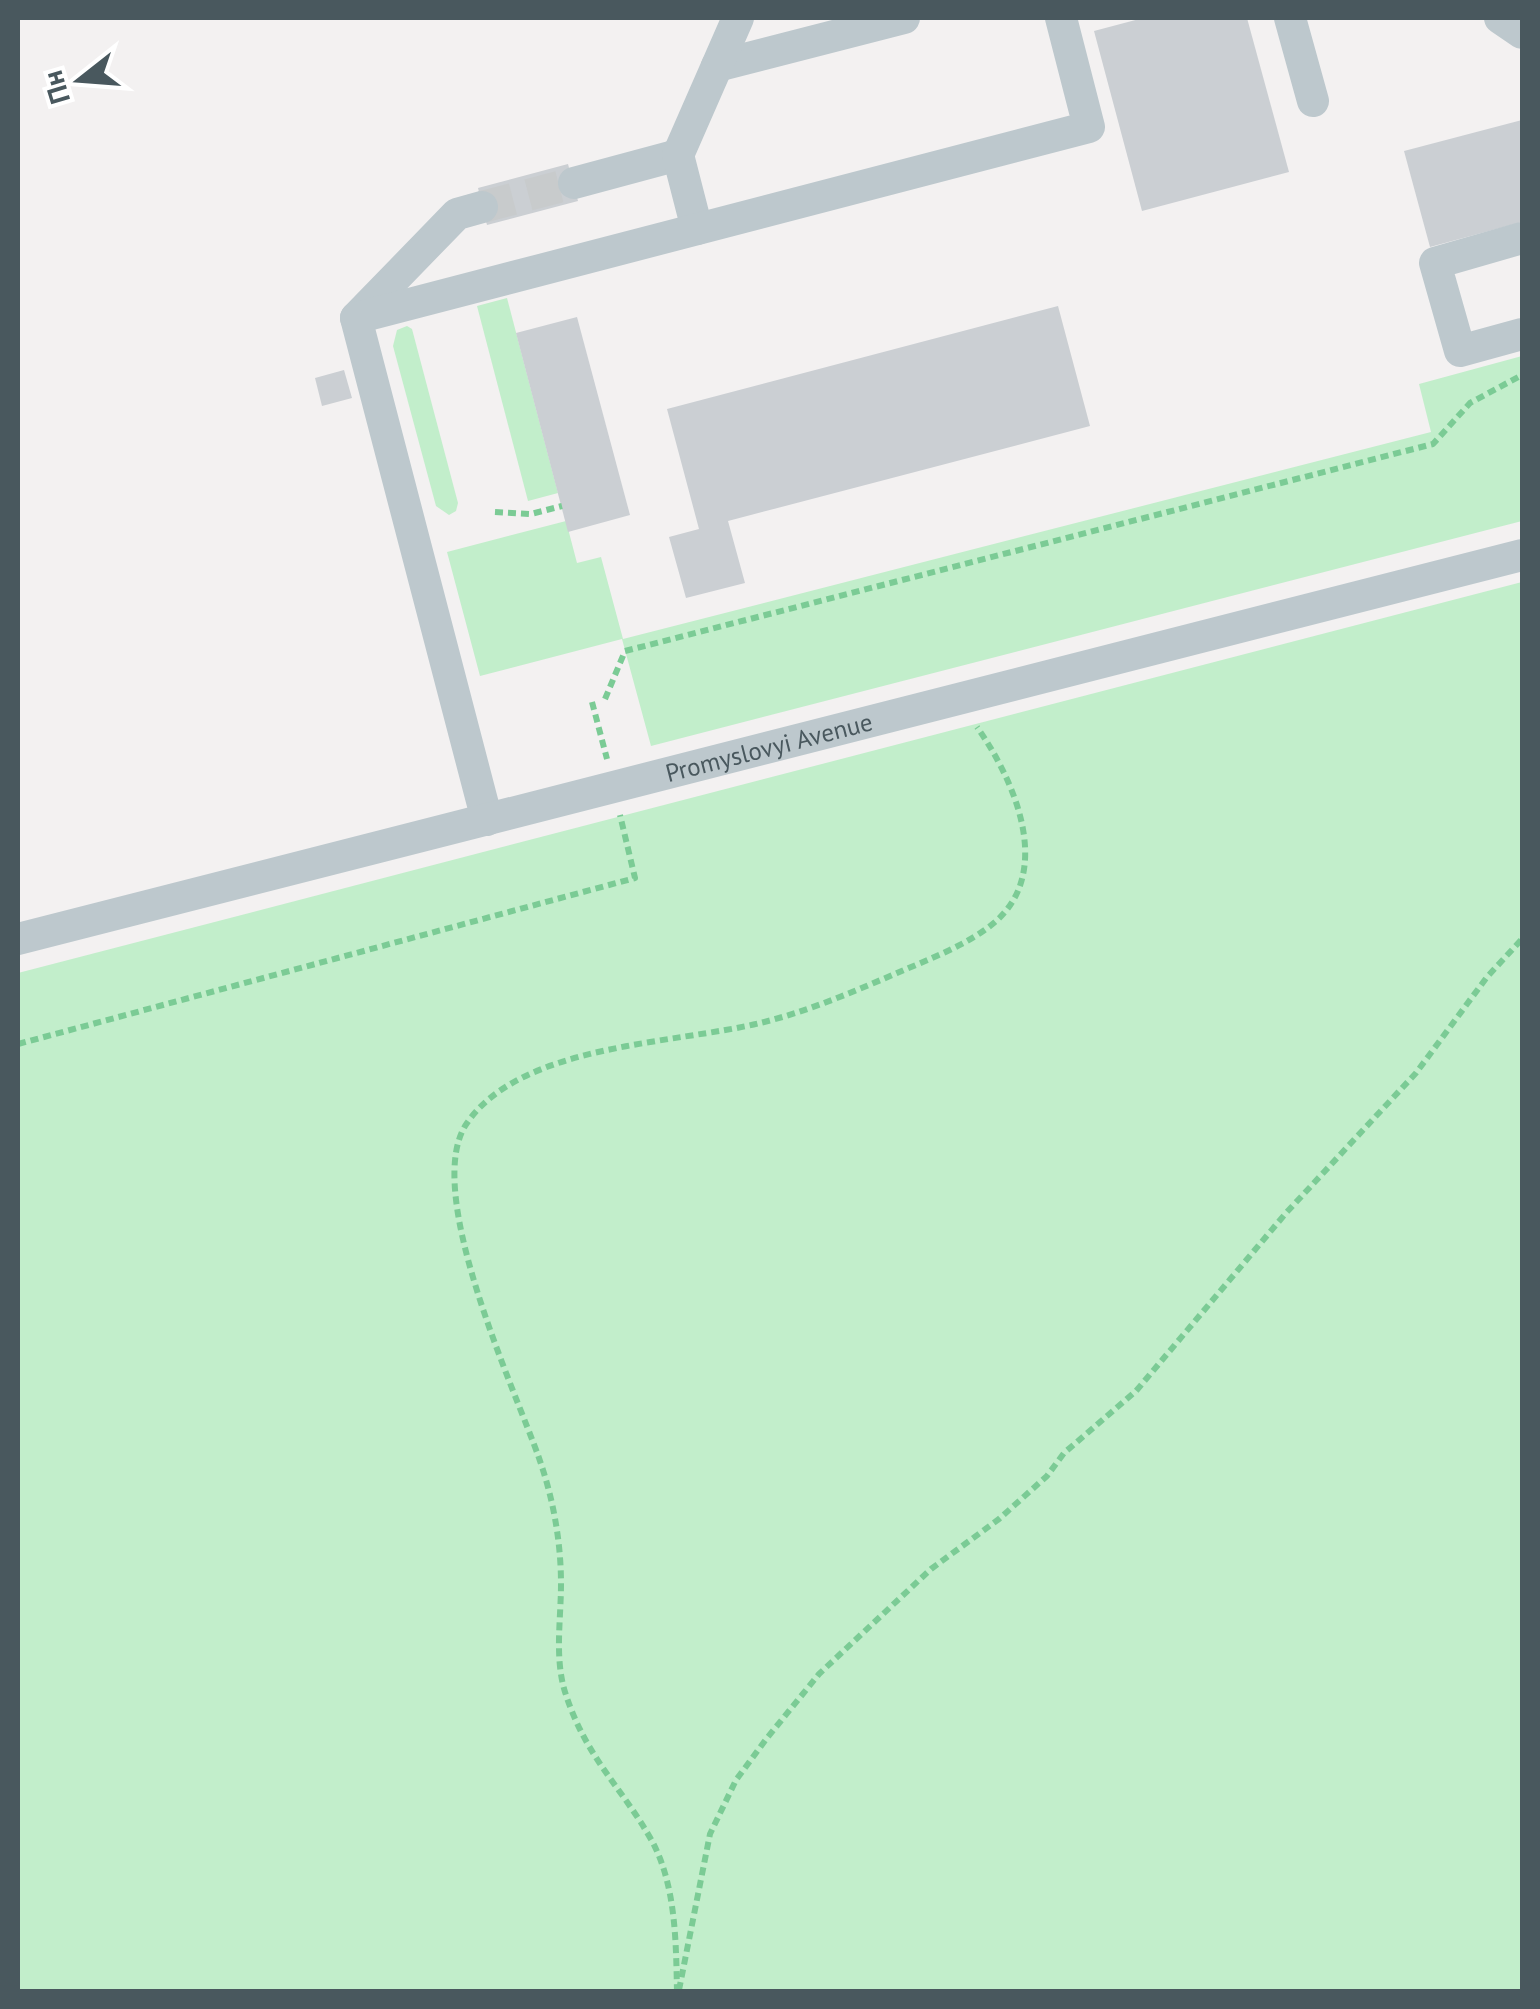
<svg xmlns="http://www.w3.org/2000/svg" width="1540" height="2009" font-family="'PT Sans',sans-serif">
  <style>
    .green { fill: #c2eecb }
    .building { fill: #cbcfd3 }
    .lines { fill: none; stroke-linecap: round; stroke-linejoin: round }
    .minor-tunnel { stroke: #c8cbcc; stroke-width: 32; stroke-dasharray: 32 16; stroke-linecap: butt }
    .path { stroke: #7bcb95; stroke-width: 6; stroke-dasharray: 8 5; stroke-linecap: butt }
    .minor { stroke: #bdc8cd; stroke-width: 32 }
    .labels { text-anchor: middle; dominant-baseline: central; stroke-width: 8; stroke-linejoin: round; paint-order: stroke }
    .street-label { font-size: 25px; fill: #49585e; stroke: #fff }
  </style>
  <rect width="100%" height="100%" fill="#f3f1f1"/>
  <g class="green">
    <polygon points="507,298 558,493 528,501 477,306"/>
    <polygon points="407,326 412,329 458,503 456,511 449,515 436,506 393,346 397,330"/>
    <polygon points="1522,356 1522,521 651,746 622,639 480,676 447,552 566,521 577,563 601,557 623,639 1431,432 1419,384"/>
    <polygon points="1522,582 1522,1991 18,1991 18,973"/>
  </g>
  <g class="building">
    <polygon points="1143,18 1247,18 1289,172 1142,211 1094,31"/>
    <polygon points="1522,120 1522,222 1430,247 1404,151"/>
    <polygon points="568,164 578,201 487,225 478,188"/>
    <polygon points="1058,306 1090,426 728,521 745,583 686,598 669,537 699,529 667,409"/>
    <polygon points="577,317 630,515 568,532 516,333"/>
    <polygon points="344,370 352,398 322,406 315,378"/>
  </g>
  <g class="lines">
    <polyline class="minor-tunnel" points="482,207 574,183"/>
    <g class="path">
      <polyline points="495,512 531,514 562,506"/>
      <polyline points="605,699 625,651 1433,444 1470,403 1522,375"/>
      <polyline points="592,702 607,759"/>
      <polyline points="18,1044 635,878 620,815"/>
      <polyline points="679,1990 710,1834 736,1780 767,1738 819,1674 931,1569 999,1519 1047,1476 1064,1453 1136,1391 1286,1213 1416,1073 1487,977 1522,939"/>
      <path d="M677 1992C676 1942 676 1886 652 1841 621 1786 587 1759 566 1695 554 1660 561 1620 561 1584 561 1541 553 1498 539 1458 514 1387 421 1189 467 1123 521 1044 674 1044 760 1023 806 1012 853 992 897 973 929 959 968 945 995 922 1055 870 1013 778 977 727"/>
    </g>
    <g class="minor">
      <polyline points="1290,18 1313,101"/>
      <polyline points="1500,18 1522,33"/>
      <polyline points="717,66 904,18"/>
      <polyline points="574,183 678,155"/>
      <polyline points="697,229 678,155 738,18"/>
      <polyline points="1522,238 1435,263 1460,351 1522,334"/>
      <polyline points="356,318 457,214 482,207"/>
      <polyline points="487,820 356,318 1089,127 1061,18"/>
      <path id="s1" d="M18 939 1522 555"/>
    </g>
  </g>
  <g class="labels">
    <g class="street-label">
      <text stroke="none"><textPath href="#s1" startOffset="775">Promyslovyi Avenue</textPath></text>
    </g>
  </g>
  <rect width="1540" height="2009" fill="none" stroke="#49585e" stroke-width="40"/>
  <g transform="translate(80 80) rotate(253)" stroke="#ffffff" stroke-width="8" paint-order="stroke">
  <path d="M0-8L18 38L0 25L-18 38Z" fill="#49585e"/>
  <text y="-15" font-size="28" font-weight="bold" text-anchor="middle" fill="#49585e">Пн</text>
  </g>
</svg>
